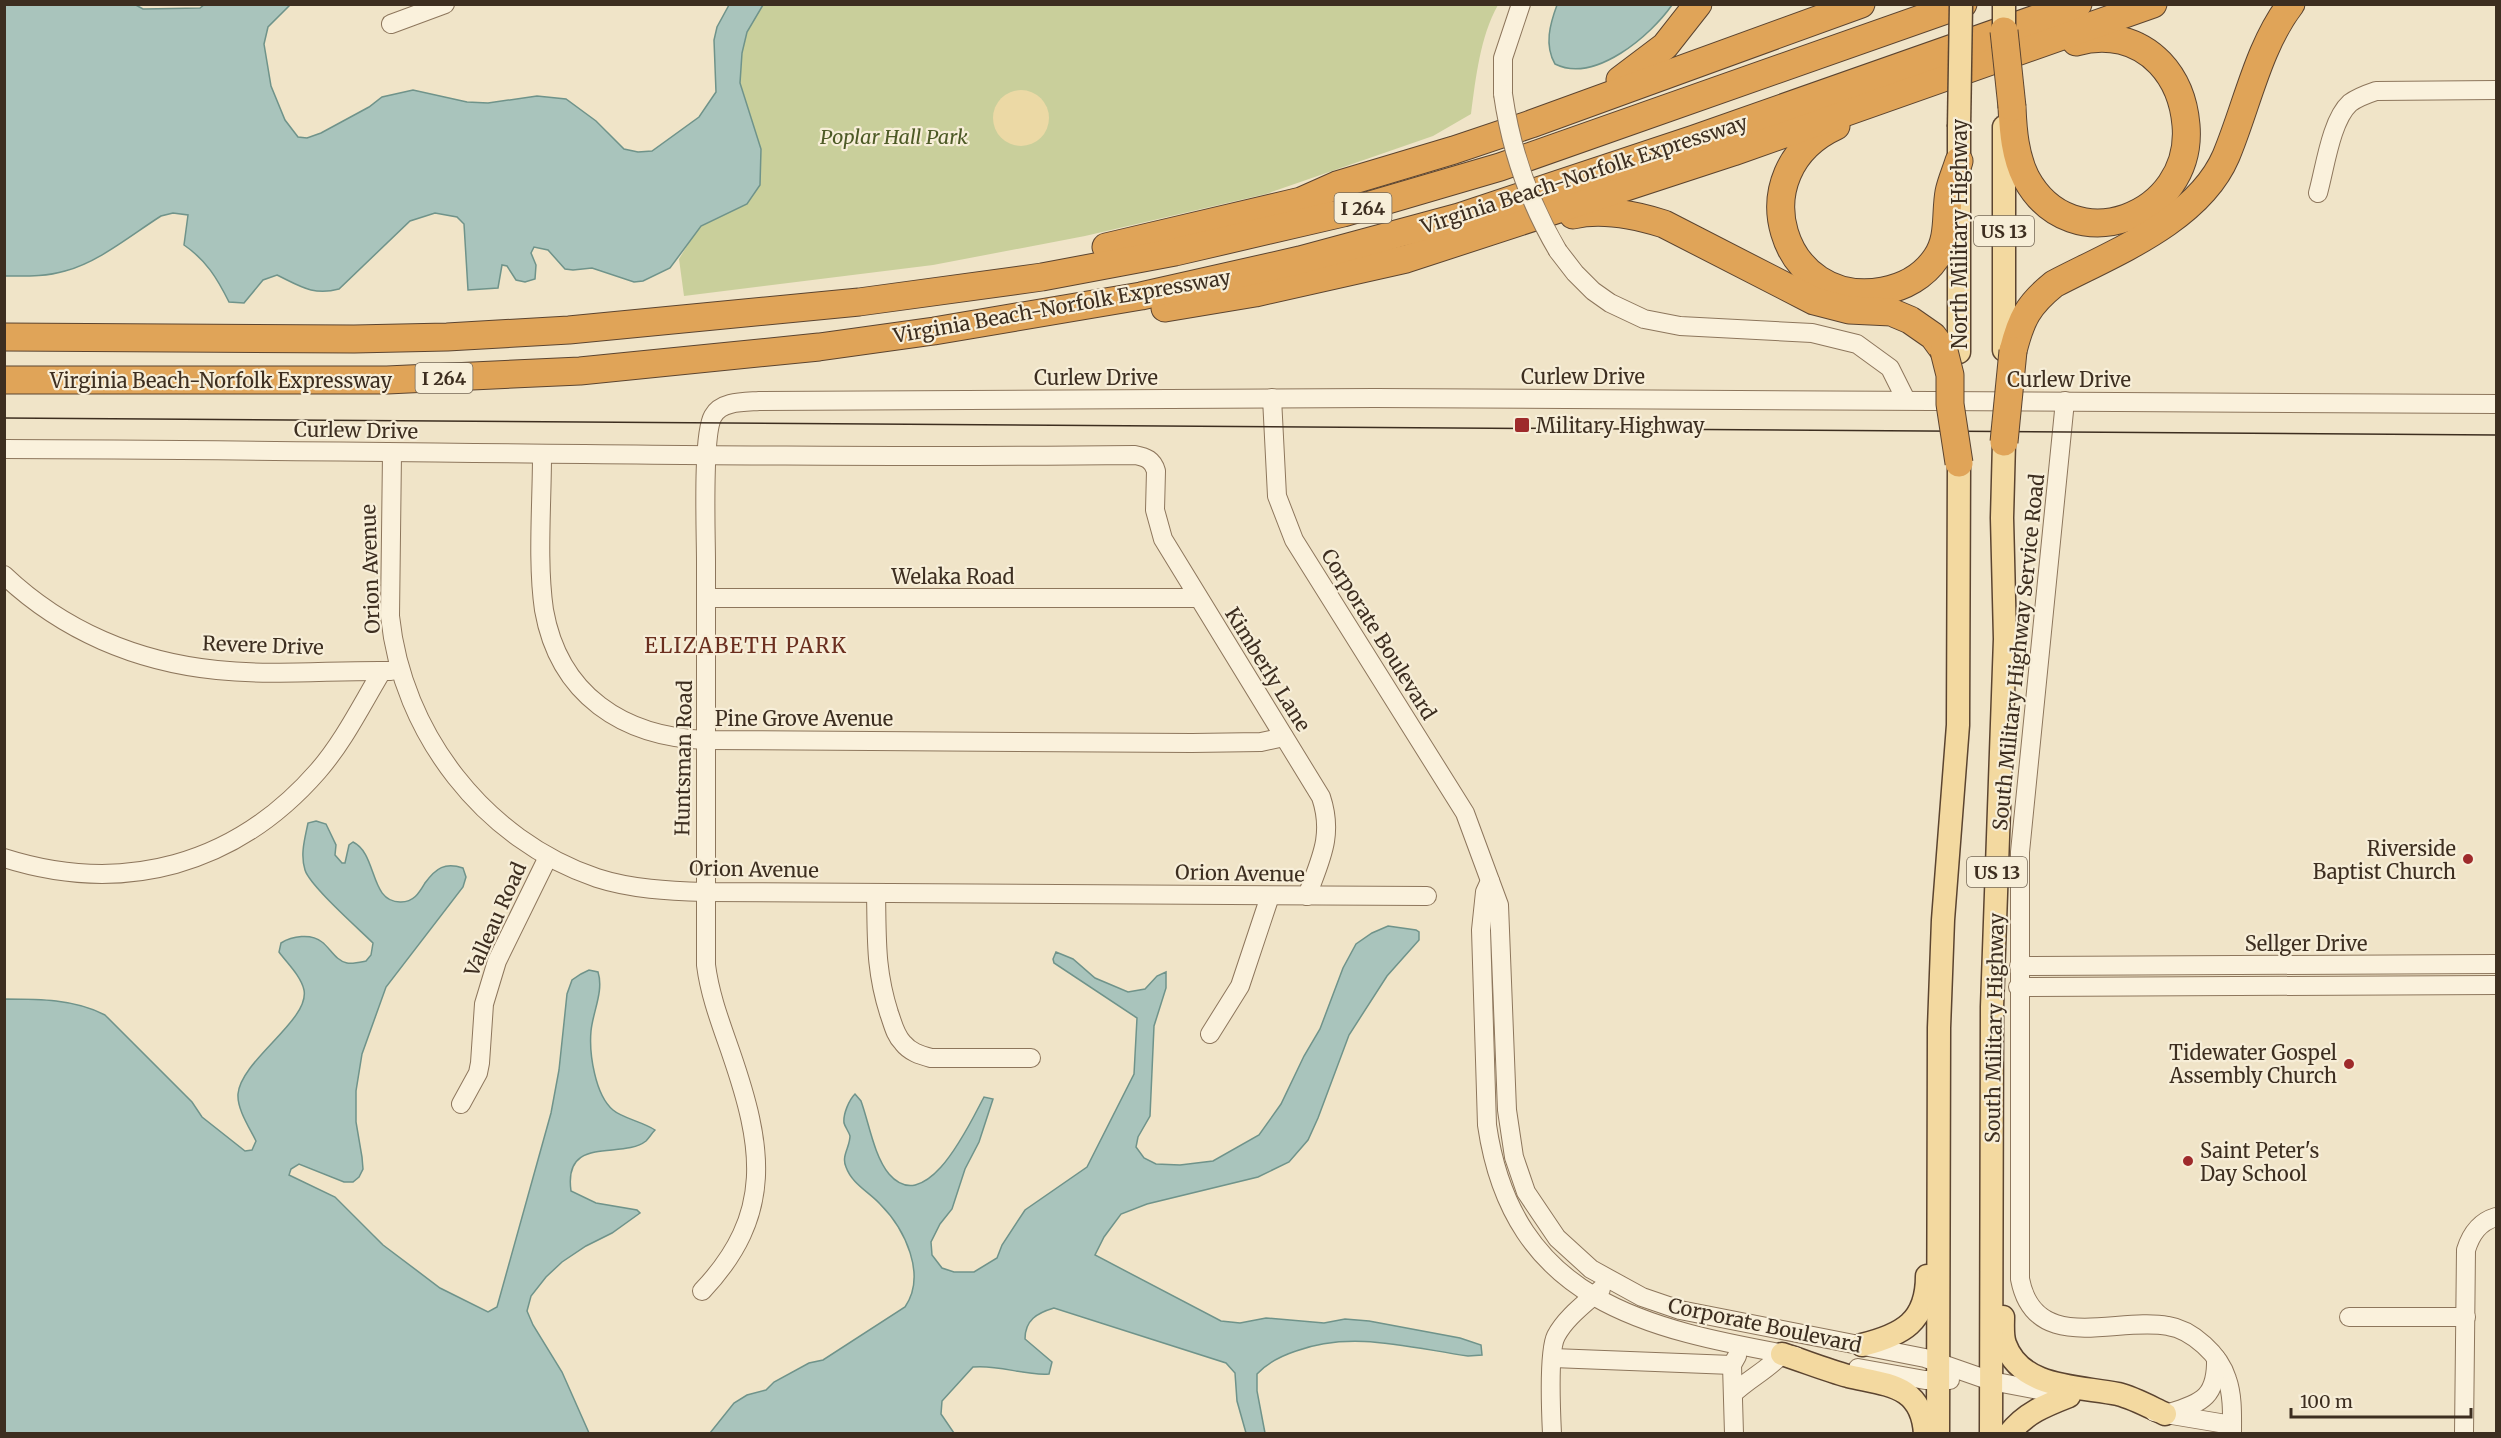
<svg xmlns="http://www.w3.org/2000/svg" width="2501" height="1438" font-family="Merriweather,serif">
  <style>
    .green { fill: #c9cf9b }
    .sand { fill: #ecd9a5 }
    .water { fill: #a9c4bc; stroke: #6f938a; stroke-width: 1.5 }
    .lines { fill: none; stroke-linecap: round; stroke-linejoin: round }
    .minor-casing { stroke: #8d765c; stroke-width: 20 }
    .major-casing { stroke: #5b4430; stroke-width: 25 }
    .highway-casing { stroke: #5b4430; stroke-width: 29 }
    .minor { stroke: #faf1dc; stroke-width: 18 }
    .major { stroke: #f3d9a0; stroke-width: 22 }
    .highway { stroke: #e0a458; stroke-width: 27 }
    .tram { stroke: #3d2e20; stroke-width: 1.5 }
    .minor-bridge-casing { stroke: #8d765c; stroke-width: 20; stroke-linecap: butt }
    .major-bridge-casing { stroke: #5b4430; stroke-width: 25; stroke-linecap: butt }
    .highway-bridge-casing { stroke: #5b4430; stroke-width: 29; stroke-linecap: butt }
    .minor-bridge { stroke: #faf1dc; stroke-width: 18 }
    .major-bridge { stroke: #f3d9a0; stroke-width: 22 }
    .highway-bridge { stroke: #e0a458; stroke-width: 27 }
    .poi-dot { fill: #9e2a2b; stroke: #f7eed8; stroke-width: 2 }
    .labels { text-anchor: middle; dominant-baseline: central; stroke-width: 4.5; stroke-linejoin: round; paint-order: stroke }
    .shield { fill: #f7eed8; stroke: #756857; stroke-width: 1.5 }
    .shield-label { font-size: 18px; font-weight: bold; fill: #3d2e20 }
    .park-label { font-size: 20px; font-style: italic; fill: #4d5a26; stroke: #f7eed8 }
    .street-label { font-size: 20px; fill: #3d2e20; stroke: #f7eed8 }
    .poi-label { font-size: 20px; fill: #3d2e20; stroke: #f7eed8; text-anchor: start }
    .neighbourhood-label { font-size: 21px; letter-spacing: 1.5px; fill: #6b2e1e; stroke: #f7eed8 }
  </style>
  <rect width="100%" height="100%" fill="#f0e4c8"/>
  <path class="green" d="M763 5H1498C1480 37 1476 77 1471 114L1433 136 1266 194 1085 236 933 265 684 296 679 259 693 236 701 226 747 204 761 149 740 83 742 53 747 31Z"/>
  <circle class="sand" cx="1021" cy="118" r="28"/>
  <g class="water">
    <path d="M134 4 143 9 200 8 205 4 290 5 268 27 264 44 271 86 285 120 298 137 307 138 321 133 369 107 382 97 413 90 467 102 488 103 537 96 566 99 596 121 624 149 638 152 652 151 699 117 716 92 714 40 717 27 729 5H763L747 32 742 53 740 83 761 149 760 185 747 204 701 226 670 268 643 281 634 282 592 268 573 270 565 269 548 250 534 247 531 253 536 265 535 279 525 282 516 280 507 266 502 265 498 288 468 290 464 224 457 217 435 213 410 221 339 289C313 296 300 286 277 275L263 280 244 303 229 302C217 278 206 260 184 245L188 215 173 213 161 216C131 235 99 262 65 271 45 277 25 276 5 276V5Z"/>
    <path d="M1557 5V4L1672 5C1651 35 1595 84 1555 64 1544 45 1550 24 1557 5Z"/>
    <path d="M316 821 326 824 336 845 335 855 342 863H345L349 845 353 842C378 854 369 903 401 902 414 902 419 893 425 883 436 868 445 862 463 868L466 877 463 887 386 987 362 1054 356 1091V1122L362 1157 363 1169 359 1177 353 1182H344L299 1164 291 1169 289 1175 335 1197 383 1245 440 1288 488 1312 497 1307 551 1113 559 1070 567 994 572 980 581 974 589 970 598 972C604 991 593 1011 591 1031 589 1053 595 1095 613 1110 622 1118 643 1122 655 1130 652 1133 649 1138 646 1141 622 1160 563 1134 571 1191L596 1203 637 1210 640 1213 612 1233 586 1246 562 1262 546 1277 531 1296 527 1311 533 1325 562 1372 589 1433H5V999C38 999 75 999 105 1015L192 1102 202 1117 245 1151 252 1150 256 1141C249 1127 237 1109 238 1094 241 1060 310 1020 304 990 301 976 287 963 279 952L281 943C292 936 311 933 322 942 330 948 336 961 347 963 353 964 361 962 366 961L371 955 373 943C359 929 310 886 305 870 300 854 305 838 308 823Z"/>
    <path d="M1388 926 1416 930 1419 932V940L1387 976 1349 1035 1318 1118 1308 1140 1289 1162 1258 1177 1147 1204 1121 1214 1104 1237 1095 1255 1221 1321 1240 1323 1266 1318 1324 1323 1345 1319 1369 1321 1460 1338 1481 1345 1482 1355 1468 1356C1411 1348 1352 1330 1296 1351 1281 1356 1268 1362 1257 1374V1391L1265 1433H1246L1237 1401 1235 1373 1226 1363 1054 1308C1037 1313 1025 1320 1025 1339L1052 1362 1049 1374C1024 1376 998 1364 973 1367L942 1401 941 1414 954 1433H710L734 1403 747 1395 766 1390 774 1382 809 1363 823 1360 905 1307C927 1275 905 1229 880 1204 869 1192 852 1184 846 1167 841 1156 850 1147 850 1136 849 1132 845 1127 844 1123 843 1114 849 1100 855 1094L861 1101C869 1123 874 1156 889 1174 927 1218 970 1123 984 1097L993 1099 979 1142 965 1169 952 1209 940 1224 931 1242 932 1255 942 1268 954 1272H974L997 1258 1002 1245 1025 1210 1087 1167 1134 1074 1137 1018 1054 963 1053 959 1056 952 1073 959 1095 978 1128 992 1145 989 1157 976 1166 972V988L1154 1026 1150 1116 1138 1137 1136 1147 1144 1158 1156 1164 1180 1165 1213 1161 1259 1135 1281 1104 1304 1056 1320 1029 1343 968 1356 944 1372 933Z"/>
  </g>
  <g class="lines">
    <g class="minor-casing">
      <g id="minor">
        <polyline points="391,24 445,4"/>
        <polyline points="1503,94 1503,58 1521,4"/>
        <path d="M2318 193C2325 168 2331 120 2350 103 2358 97 2367 94 2376 91L2496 90"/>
        <polyline points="1558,251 1575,273 1593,291 1610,303 1644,319 1680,326 1812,333 1857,344 1890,368 1906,400"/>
        <polyline points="1272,398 1277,496 1294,540 1465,813 1499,905 1507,1110 1514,1157 1526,1192 1557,1238 1591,1269 1642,1297 1680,1310 1925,1358 1991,1381 2065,1395"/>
        <path d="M2065 401 2020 852V1279C2035 1356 2116 1316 2168 1326 2182 1328 2194 1336 2204 1345 2214 1354 2223 1366 2227 1379 2233 1396 2232 1416 2232 1434"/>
        <path d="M4 449C382 450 758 459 1135 455 1146 457 1153 460 1156 471L1155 510 1163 539 1321 797C1334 836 1320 860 1307 896"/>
        <path d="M392 453 390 616C402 733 484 840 597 878 631 889 669 891 705 892L1427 896"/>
        <path d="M542 455C542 504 537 562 544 610 559 695 623 737 706 740L1192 743 1261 742 1284 737"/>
        <path d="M4 575C63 631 137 662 217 670 274 676 333 670 391 671"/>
        <polyline points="706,598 1198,598"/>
        <path d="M4 858C124 896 236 865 318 771 344 741 362 704 382 671"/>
        <path d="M1490 881 1485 892 1481 930 1487 1125C1513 1302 1646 1329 1796 1356"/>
        <path d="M876 893C877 938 875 969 889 1013 893 1024 895 1035 903 1043 910 1052 920 1055 931 1058H1031"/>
        <polyline points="2019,966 2496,964"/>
        <polyline points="2018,987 2496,985"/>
        <polyline points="1210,1034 1240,986 1270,896"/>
        <polyline points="461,1104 478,1073 480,1063 484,1004 497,961 548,857"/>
        <path d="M702 1291C775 1214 763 1146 731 1053 721 1024 710 996 706 965 705 830 706 695 706 561 706 534 702 435 713 416 721 401 744 402 759 401L1375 398 2496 404"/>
        <polyline points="2349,1317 2466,1317"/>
        <polyline points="1553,1358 1732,1365"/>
        <polyline points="1858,1368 1925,1380 1950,1380"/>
        <path d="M1733 1394C1748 1379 1768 1370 1782 1354"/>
        <polyline points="2154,1412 2232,1425"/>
        <path d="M2169 1413C2203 1403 2217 1396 2216 1358"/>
        <path d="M1552 1434C1551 1413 1548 1352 1556 1336 1566 1317 1586 1303 1601 1289"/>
        <polyline points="1734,1434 1732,1365 1737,1356"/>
        <path d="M2464 1434 2466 1250C2471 1234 2479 1222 2496 1217"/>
      </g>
    </g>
    <g class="major-casing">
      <g id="major">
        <polyline points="1959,127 1959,352"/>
        <polyline points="2004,127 2004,350"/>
        <path d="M2003 1317C2003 1326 2002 1336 2005 1344 2021 1389 2079 1386 2118 1394 2134 1398 2150 1407 2165 1414"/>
        <path d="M1862 1345C1902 1335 1927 1322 1927 1276"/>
        <path d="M1782 1354C1804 1361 1826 1370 1848 1376 1886 1385 1922 1384 1925 1434"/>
        <polyline points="1938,1434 1939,1028 1943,920 1958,725 1959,463"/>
        <polyline points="1991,1434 1992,1007 2005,639 2002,518 2004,442"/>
        <path d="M2009 1434C2025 1413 2046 1405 2069 1396"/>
      </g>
    </g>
    <g class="highway-casing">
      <g id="highway">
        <polyline points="1620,80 1665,46 1698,4"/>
        <path d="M2012 107C2013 131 2015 156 2026 178 2072 263 2194 217 2186 125 2184 101 2177 81 2160 63 2138 40 2107 33 2076 42"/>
        <path d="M1836 126C1738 171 1781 310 1883 291 1904 287 1924 276 1936 258 1950 238 1945 214 1949 192 1951 182 1956 171 1959 161"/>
        <path d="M1573 215C1603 208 1635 215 1664 224L1814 301 1849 310 1891 312 1910 320 1933 336 1944 351"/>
        <polyline points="1106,247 1301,201 1337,185 1454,150 1531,124 1861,4"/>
        <polyline points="1165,308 1255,293 1406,259 1733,152 2153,4"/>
        <polyline points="4,337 354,339 447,337 569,330 859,302 1042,277 1175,252 1343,213 1500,167 1963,4"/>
        <path d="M2013 351C2021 319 2028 305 2054 284 2113 253 2198 221 2226 156 2247 106 2258 47 2291 4"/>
        <polyline points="4,380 387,380 580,371 819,347 934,331 1141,296 1300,260 1459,217 1694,139 2078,4"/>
      </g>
    </g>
    <use href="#minor" class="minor"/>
    <use href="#major" class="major"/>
    <use href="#highway" class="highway"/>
    <polyline class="tram" points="4,418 2496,435"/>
    <g class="minor-bridge-casing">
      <path id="minor-bridge" d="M1503 94C1511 150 1529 202 1558 251"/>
    </g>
    <g class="major-bridge-casing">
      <g id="major-bridge">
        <polyline points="2004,48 2004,4"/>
        <polyline points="1959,127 1961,4"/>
      </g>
    </g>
    <g class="highway-bridge-casing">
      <g id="highway-bridge">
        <polyline points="2004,31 2012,107"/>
        <polyline points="1944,351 1950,375 1950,404 1959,463"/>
        <polyline points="2004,442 2013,351"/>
      </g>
    </g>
    <use href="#minor-bridge" class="minor-bridge"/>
    <use href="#major-bridge" class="major-bridge"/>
    <use href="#highway-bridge" class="highway-bridge"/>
  </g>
  <g class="poi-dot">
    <rect x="1514" y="417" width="16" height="16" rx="3"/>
    <circle cx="2468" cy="859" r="6"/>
    <circle cx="2349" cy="1064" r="6"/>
    <circle cx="2188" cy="1161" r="6"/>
  </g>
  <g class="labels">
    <g class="shield">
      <rect x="1334.5" y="193" width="57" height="30" rx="4.5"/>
      <rect x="1974" y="216" width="60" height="30" rx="4.5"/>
      <rect x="415.5" y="363" width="57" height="30" rx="4.5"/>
      <rect x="1967" y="857" width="60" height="30" rx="4.5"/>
    </g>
    <g class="shield-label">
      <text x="1363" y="208">I 264</text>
      <text x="2004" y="231">US 13</text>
      <text x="444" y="378">I 264</text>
      <text x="1997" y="872">US 13</text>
    </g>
    <g class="park-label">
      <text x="894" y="136">Poplar Hall Park</text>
    </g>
    <g class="street-label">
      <text transform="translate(1584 174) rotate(-18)">Virginia Beach-Norfolk Expressway</text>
      <text transform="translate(1959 234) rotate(-90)">North Military Highway</text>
      <text transform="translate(1062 306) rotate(-10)">Virginia Beach-Norfolk Expressway</text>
      <text x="1583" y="376">Curlew Drive</text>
      <text x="1096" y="377">Curlew Drive</text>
      <text x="2069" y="379">Curlew Drive</text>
      <text x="221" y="380">Virginia Beach-Norfolk Expressway</text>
      <text transform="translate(356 430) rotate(1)">Curlew Drive</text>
      <text transform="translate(370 569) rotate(-92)">Orion Avenue</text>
      <text x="953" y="576">Welaka Road</text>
      <text transform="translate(1379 634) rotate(58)">Corporate Boulevard</text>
      <text transform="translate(263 645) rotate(2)">Revere Drive</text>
      <text transform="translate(2018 652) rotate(-84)">South Military Highway Service Road</text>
      <text transform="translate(1268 669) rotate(58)">Kimberly Lane</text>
      <text x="804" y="718">Pine Grove Avenue</text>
      <text transform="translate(683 758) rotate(-89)">Huntsman Road</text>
      <text transform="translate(754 869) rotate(1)">Orion Avenue</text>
      <text transform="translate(1240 873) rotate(1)">Orion Avenue</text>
      <text transform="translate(495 919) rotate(-66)">Valleau Road</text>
      <text x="2306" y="943">Sellger Drive</text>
      <text transform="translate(1994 1028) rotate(-89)">South Military Highway</text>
      <text transform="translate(1765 1325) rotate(12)">Corporate Boulevard</text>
    </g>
    <g class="poi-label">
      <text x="1536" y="425">Military Highway</text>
      <text x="2456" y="848" text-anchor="end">Riverside<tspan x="2456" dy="23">Baptist Church</tspan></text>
      <text x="2337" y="1052" text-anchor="end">Tidewater Gospel<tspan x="2337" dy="23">Assembly Church</tspan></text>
      <text x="2200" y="1150">Saint Peter's<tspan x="2200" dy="23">Day School</tspan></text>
    </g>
    <g class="neighbourhood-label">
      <text x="746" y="645">ELIZABETH PARK</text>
    </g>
  </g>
  <rect width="2501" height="1438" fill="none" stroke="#3d2e20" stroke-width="12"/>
  <path d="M2291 1408v9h180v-9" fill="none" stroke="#3d2e20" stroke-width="3"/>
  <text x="2300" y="1408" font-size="18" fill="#3d2e20" stroke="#f7eed8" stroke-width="4.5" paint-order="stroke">100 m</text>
</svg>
